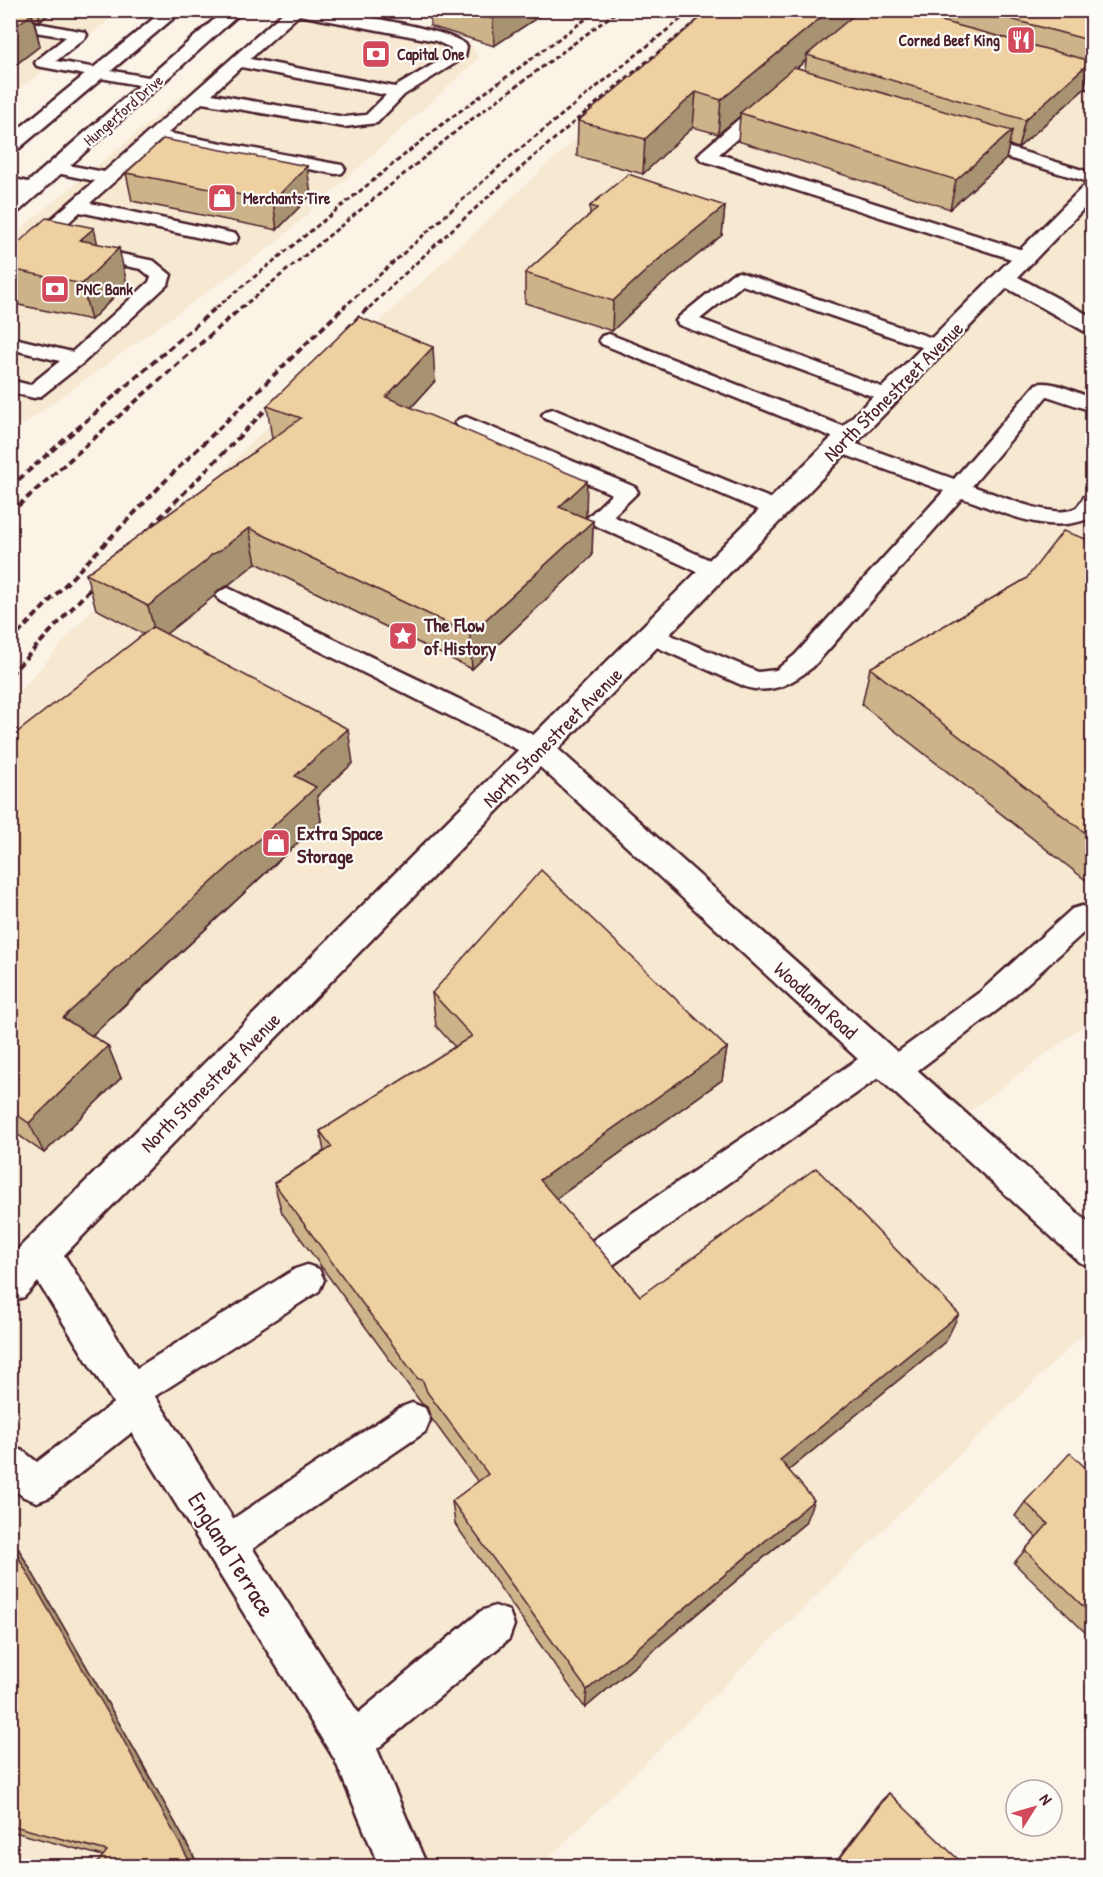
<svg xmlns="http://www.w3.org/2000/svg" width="1103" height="1877" font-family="'Patrick Hand',sans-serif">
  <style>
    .built { fill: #f6e8d1 }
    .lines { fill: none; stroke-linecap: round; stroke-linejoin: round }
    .service-casing { stroke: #4a1f2b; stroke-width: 5 }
    .minor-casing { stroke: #4a1f2b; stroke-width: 5 }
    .tertiary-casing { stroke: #4a1f2b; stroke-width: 5 }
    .primary-casing { stroke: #4a1f2b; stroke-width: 5 }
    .service { fill: #fdfcf7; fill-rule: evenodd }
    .minor { fill: #fdfcf7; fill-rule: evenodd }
    .tertiary { fill: #fdfcf7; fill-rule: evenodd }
    .primary { fill: #fdfcf7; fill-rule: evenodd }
    .rail-far1 { stroke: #4a1f2b; stroke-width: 3; stroke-dasharray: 5 3; stroke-linecap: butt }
    .rail { stroke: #4a1f2b; stroke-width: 4; stroke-dasharray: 7 4; stroke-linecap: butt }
    .wall { fill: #cdb38a; stroke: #4a1f2b; stroke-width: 1.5; fill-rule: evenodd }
    .shaded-wall { fill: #a79271; stroke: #4a1f2b; stroke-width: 1.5 }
    .building { fill: #eed0a1; stroke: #4a1f2b; stroke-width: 1.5 }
    .labels { text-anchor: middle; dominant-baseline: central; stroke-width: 4.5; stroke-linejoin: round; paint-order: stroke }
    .far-poi-label { font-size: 16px; font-weight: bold; fill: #4a1f2b; stroke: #fdfcf7; text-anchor: start }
    .far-street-label { font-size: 16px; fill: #4a1f2b; stroke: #fdfcf7 }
    .street-label { font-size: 20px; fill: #4a1f2b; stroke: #fdfcf7 }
    .poi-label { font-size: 20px; font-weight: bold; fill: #4a1f2b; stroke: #fdfcf7; text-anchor: start }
    .near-street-label { font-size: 24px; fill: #4a1f2b; stroke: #fdfcf7 }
  </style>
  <rect width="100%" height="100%" fill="#faf3e6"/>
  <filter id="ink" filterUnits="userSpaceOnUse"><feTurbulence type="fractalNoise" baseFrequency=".0167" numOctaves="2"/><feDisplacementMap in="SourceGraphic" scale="12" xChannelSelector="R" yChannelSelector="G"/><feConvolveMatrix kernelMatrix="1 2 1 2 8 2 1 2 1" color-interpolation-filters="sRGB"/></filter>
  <g filter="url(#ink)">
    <g class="built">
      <polygon points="11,11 121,11 11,95"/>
      <polygon points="284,11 313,11 470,43 479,58 279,240 11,433 11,237"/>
      <polygon points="1092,11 1092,1019 953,1124 1092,1250 1092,1325 540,1866 11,1866 11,702 137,558 258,436 553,159 721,16"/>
    </g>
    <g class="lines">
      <g class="service-casing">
        <g id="service">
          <path d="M286 10C299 10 312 9 324 11 348 13 455 30 467 46L465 57 404 95 377 123 344 127 202 103 168 133 336 164 342 165 345 169 342 173 336 174 159 142 90 203 236 234 238 238 236 242 229 244 80 212 17 269 10 271V255L95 181 52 172 49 168 52 164 58 163 104 172ZM299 15 436 41 451 48 449 55 395 87 250 59ZM241 67 386 95 366 115 344 117 212 94Z"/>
          <polygon points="10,18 85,32 87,35 85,38 56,61 154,78 162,83 154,88 37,66 35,63 37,60 66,37 10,28"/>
          <polygon points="1048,67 1092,79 1092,89 1042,75 1040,72 1042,69"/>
          <polygon points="769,97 777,102 775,106 719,154 1032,253 1034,257 1032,261 1018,261 701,160 698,156 701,152 763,98"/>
          <polygon points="971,136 1092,173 1092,183 965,145 962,141 965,137"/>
          <polygon points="84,246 154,261 171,275 168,284 83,363 41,396 34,398 10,392 10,380 30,385 60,361 10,349 10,337 72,352 149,282 151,277 141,269 77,256 75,252 77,248"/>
          <polygon points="739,272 944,342 947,346 944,350 930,350 742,285 700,319 895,392 898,396 895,400 888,402 679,325 676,321 679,317 732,274"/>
          <path d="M609 334 855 431 858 436 851 442 954 479 1036 384C1053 379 1076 393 1092 398V411L1047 396 972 486C994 493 1055 521 1076 508 1079 506 1082 500 1084 497L1092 495V517C1049 537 1004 512 962 498L813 667C792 683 773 695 746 687L643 641 640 635 643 629 652 627 758 672 776 670 795 655 944 491 832 450 829 445 837 439 602 344 599 340 602 336Z"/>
          <polygon points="553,409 784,504 787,509 784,514 776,516 768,514 546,419 542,415 546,411"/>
          <polygon points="466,417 635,487 638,492 613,516 723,566 727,571 723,576 715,578 707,576 590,523 587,518 612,494 459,427 455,423 459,419"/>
          <polygon points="228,588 548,742 552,749 548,756 539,758 530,756 220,601 216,596 220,591"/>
          <polygon points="1082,906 1092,909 1092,925 1000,1008 905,1080 894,1084 883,1080 881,1076 614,1264 602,1268 590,1264 585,1253 590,1242 871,1050 882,1046 893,1050 895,1054 980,992 1072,909"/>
          <polygon points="307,1265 319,1269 324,1280 319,1291 152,1398 156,1406 150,1418 50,1497 37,1502 24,1497 10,1487 10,1446 23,1451 37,1462 116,1401 113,1392 118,1380 295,1269"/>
          <polygon points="412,1403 425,1408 430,1420 425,1432 239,1558 226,1564 213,1558 207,1545 213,1532 399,1408"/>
          <polygon points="495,1606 509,1611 514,1625 509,1639 366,1758 352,1764 338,1758 332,1744 338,1730 481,1611"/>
        </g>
      </g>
      <g class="minor-casing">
        <polygon id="minor" points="1092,183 1092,200 1018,277 1092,317 1092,333 1084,331 1007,288 558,749 1092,1226 1092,1267 1079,1262 540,767 64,1255 368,1728 427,1866 379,1866 335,1760 38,1282 24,1297 10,1302 10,1257 1085,185"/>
      </g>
      <g class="tertiary-casing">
        <polygon id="tertiary" points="10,178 41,185 44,189 41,193 34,195 10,190"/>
      </g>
      <g class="primary-casing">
        <g id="primary">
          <polygon points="164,10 183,10 17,150 10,152 10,136"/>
          <polygon points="225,10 244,10 17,213 10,215 10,198"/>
        </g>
      </g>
      <use href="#service" class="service"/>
      <use href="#minor" class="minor"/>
      <use href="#tertiary" class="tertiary"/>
      <use href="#primary" class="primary"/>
      <g class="rail-far1">
        <polyline points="216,308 445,122 598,10"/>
        <polyline points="241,308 460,128 619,10"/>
        <polyline points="343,308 511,156 692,10"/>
        <path d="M369 308C478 202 592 104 711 10"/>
      </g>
      <g class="rail">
        <polyline points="347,329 370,306"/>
        <polyline points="10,487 218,306"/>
        <polyline points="10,513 243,306"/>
        <polyline points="136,542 279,396"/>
        <polyline points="10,642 171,475 345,306"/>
        <polyline points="10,675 102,576"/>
      </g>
    </g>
    <g class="wall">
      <polygon points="10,10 55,10 40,21 34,20 40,46 10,69"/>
      <polygon points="430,10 549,10 494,46 430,26"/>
      <path d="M710 10H1092V77L1088 75 1084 89 1018 148 1009 145 1006 159 950 209 738 141 740 116 718 134 693 127 643 174 577 156 578 121ZM806 60 805 70 797 68Z"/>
      <polygon points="126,173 311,195 277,230 132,201"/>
      <polygon points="590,206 725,206 722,235 657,288 612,331 525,303 525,273 590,215"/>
      <polygon points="98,244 127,284 91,320 19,305 17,298 10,297 10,250"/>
      <polygon points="435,381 411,408 586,516 584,518 593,521 592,556 472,669 256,563 227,586 218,590 214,596 166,634 353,763 317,796 321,821 92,1036 108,1046 121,1078 44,1153 10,1129 10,738 144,634 96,609 86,574 272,439 267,406"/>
      <polygon points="1092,541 1092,885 862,705 870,668"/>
      <polygon points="432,993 727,1048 722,1080 556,1199 640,1296 946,1341 789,1470 805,1523 585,1708 455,1524 452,1501 478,1482 431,1418 427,1407 422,1404 282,1213 274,1183 324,1151 320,1131 455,1047 436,1026"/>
      <polygon points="1092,1474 1092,1639 1014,1563 1036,1537 1015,1516 1025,1502"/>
      <polygon points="10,1534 133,1747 199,1866 95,1866 103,1856 10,1831"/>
      <polygon points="889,1793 962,1866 833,1866 881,1801"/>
    </g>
    <g class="shaded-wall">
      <polygon points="10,10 19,10 22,21 32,14 40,46 10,69"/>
      <polygon points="38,10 55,10 40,21"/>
      <polygon points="506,10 549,10 494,46 493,19"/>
      <polygon points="830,10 862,10 807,55 806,60 743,113 740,113 740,116 718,134 721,100"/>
      <polygon points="1091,61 1084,89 1018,148 1025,120"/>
      <polygon points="696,92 693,127 643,174 645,139"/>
      <polygon points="1012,131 1006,159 950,209 956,180"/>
      <polygon points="307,166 311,195 277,230 273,201"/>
      <polygon points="725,206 722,235 657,288 612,331 613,301 659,259"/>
      <polygon points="94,228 102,263 80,240"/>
      <polygon points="119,248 127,284 91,320 82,284"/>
      <polygon points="433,347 435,381 389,432 386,397"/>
      <polygon points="587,481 586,516 559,542 559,507"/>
      <polygon points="593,521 592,556 472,669 470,634"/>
      <polygon points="249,528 256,563 227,586 218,590 214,596 157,641 148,606 211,555"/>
      <polygon points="348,729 353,763 317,796 321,821 77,1049 63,1018 295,776"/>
      <polygon points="108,1046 121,1078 44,1153 29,1123"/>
      <polygon points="727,1048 722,1080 540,1210 540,1180"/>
      <polygon points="959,1314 946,1341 772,1484 780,1460"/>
      <polygon points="814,1500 805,1523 585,1708 587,1690"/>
      <polygon points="10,1534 133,1747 199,1866 192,1866 10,1543"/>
    </g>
    <g class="building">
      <polygon points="10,10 13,10 32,14 10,30"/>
      <polygon points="467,10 506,10 493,19"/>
      <polygon points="710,10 830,10 721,100 696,92 645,139 578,121"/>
      <polygon points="860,10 900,10 1091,61 1025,120 807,55"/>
      <polygon points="977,10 1092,10 1092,41"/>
      <polygon points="794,67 1012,131 956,180 740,113"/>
      <polygon points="163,139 307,166 273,201 126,173"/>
      <polygon points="628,174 725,206 659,259 613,301 525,273 597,208 590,206"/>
      <polygon points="46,218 94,228 80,240 119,248 82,284 10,269 10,267 14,264 10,263 10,250"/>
      <polygon points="359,317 433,347 386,397 587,481 559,507 593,521 470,634 249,528 219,551 211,555 206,561 148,606 86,574 301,418 267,406"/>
      <polygon points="1063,531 1092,541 1092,838 870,668 1026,579"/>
      <polygon points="153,627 348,729 295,776 316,787 63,1018 108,1046 29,1123 10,1110 10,738"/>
      <polygon points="541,870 727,1048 540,1180 640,1296 816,1168 959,1314 780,1460 814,1500 587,1690 452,1501 488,1474 427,1392 423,1381 417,1378 274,1183 332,1147 320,1131 472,1036 432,993"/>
      <polygon points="1070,1453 1092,1474 1092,1615 1025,1550 1048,1524 1025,1502"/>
      <polygon points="10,1543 120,1734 192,1866 95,1866 107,1851 10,1825"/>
      <polygon points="889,1793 963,1864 962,1866 834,1866"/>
    </g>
  </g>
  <defs>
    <g id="restaurant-square" transform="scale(1.5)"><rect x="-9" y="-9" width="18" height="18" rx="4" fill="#d1495b" stroke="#fdfcf7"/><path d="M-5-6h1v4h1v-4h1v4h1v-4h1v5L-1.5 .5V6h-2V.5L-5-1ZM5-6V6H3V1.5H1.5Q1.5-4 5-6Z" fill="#fff"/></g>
    <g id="bank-square" transform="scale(1.5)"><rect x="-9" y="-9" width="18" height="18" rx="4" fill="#d1495b" stroke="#fdfcf7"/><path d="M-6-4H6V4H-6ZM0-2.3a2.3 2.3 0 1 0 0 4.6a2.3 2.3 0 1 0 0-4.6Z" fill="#fff"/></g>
    <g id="shop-square" transform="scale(1.5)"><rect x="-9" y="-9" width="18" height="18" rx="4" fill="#d1495b" stroke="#fdfcf7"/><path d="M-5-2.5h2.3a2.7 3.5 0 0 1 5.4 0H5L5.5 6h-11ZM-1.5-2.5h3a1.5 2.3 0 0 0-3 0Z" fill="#fff"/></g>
    <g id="sight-square" transform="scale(1.5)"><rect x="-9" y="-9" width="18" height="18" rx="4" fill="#d1495b" stroke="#fdfcf7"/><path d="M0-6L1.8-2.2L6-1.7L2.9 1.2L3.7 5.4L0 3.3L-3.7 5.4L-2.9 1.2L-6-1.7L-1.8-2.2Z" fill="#fff"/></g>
  </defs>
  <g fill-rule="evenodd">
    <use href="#restaurant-square" x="1021" y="40"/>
    <use href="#bank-square" x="376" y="54"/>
    <use href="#shop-square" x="222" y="198"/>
    <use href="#bank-square" x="55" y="289"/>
    <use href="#sight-square" x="403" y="636"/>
    <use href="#shop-square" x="276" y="843"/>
  </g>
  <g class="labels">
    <g class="far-poi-label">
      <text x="1000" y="40" text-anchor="end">Corned Beef King</text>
      <text x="397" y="54">Capital One</text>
      <text x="243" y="198">Merchants Tire</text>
      <text x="76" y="289">PNC Bank</text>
    </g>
    <g class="far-street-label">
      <text transform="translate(123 110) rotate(-41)">Hungerford Drive</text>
    </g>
    <g class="street-label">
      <text transform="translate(893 391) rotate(-45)">North Stonestreet Avenue</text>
      <text transform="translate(552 737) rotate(-45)">North Stonestreet Avenue</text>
      <text transform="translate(816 1000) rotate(42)">Woodland Road</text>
      <text transform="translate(210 1082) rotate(-45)">North Stonestreet Avenue</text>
    </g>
    <g class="poi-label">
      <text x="424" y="624">The Flow<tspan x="424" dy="23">of History</tspan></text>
      <text x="297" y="832">Extra Space<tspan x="297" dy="23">Storage</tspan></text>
    </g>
    <g class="near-street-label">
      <text transform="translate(232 1554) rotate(58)">England Terrace</text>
    </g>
  </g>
  <rect width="1103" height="1877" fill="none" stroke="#fdfcf7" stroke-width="36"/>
  <rect x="18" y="18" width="1067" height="1841" fill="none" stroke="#4a1f2b" stroke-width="2" filter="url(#ink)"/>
  <g transform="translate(1034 1808) rotate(53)"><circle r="28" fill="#fdfcf7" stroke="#b5a4a5" stroke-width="1.5"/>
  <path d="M0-4.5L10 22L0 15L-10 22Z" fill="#d1495b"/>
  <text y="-9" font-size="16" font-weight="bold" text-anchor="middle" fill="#4a1f2b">N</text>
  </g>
</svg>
